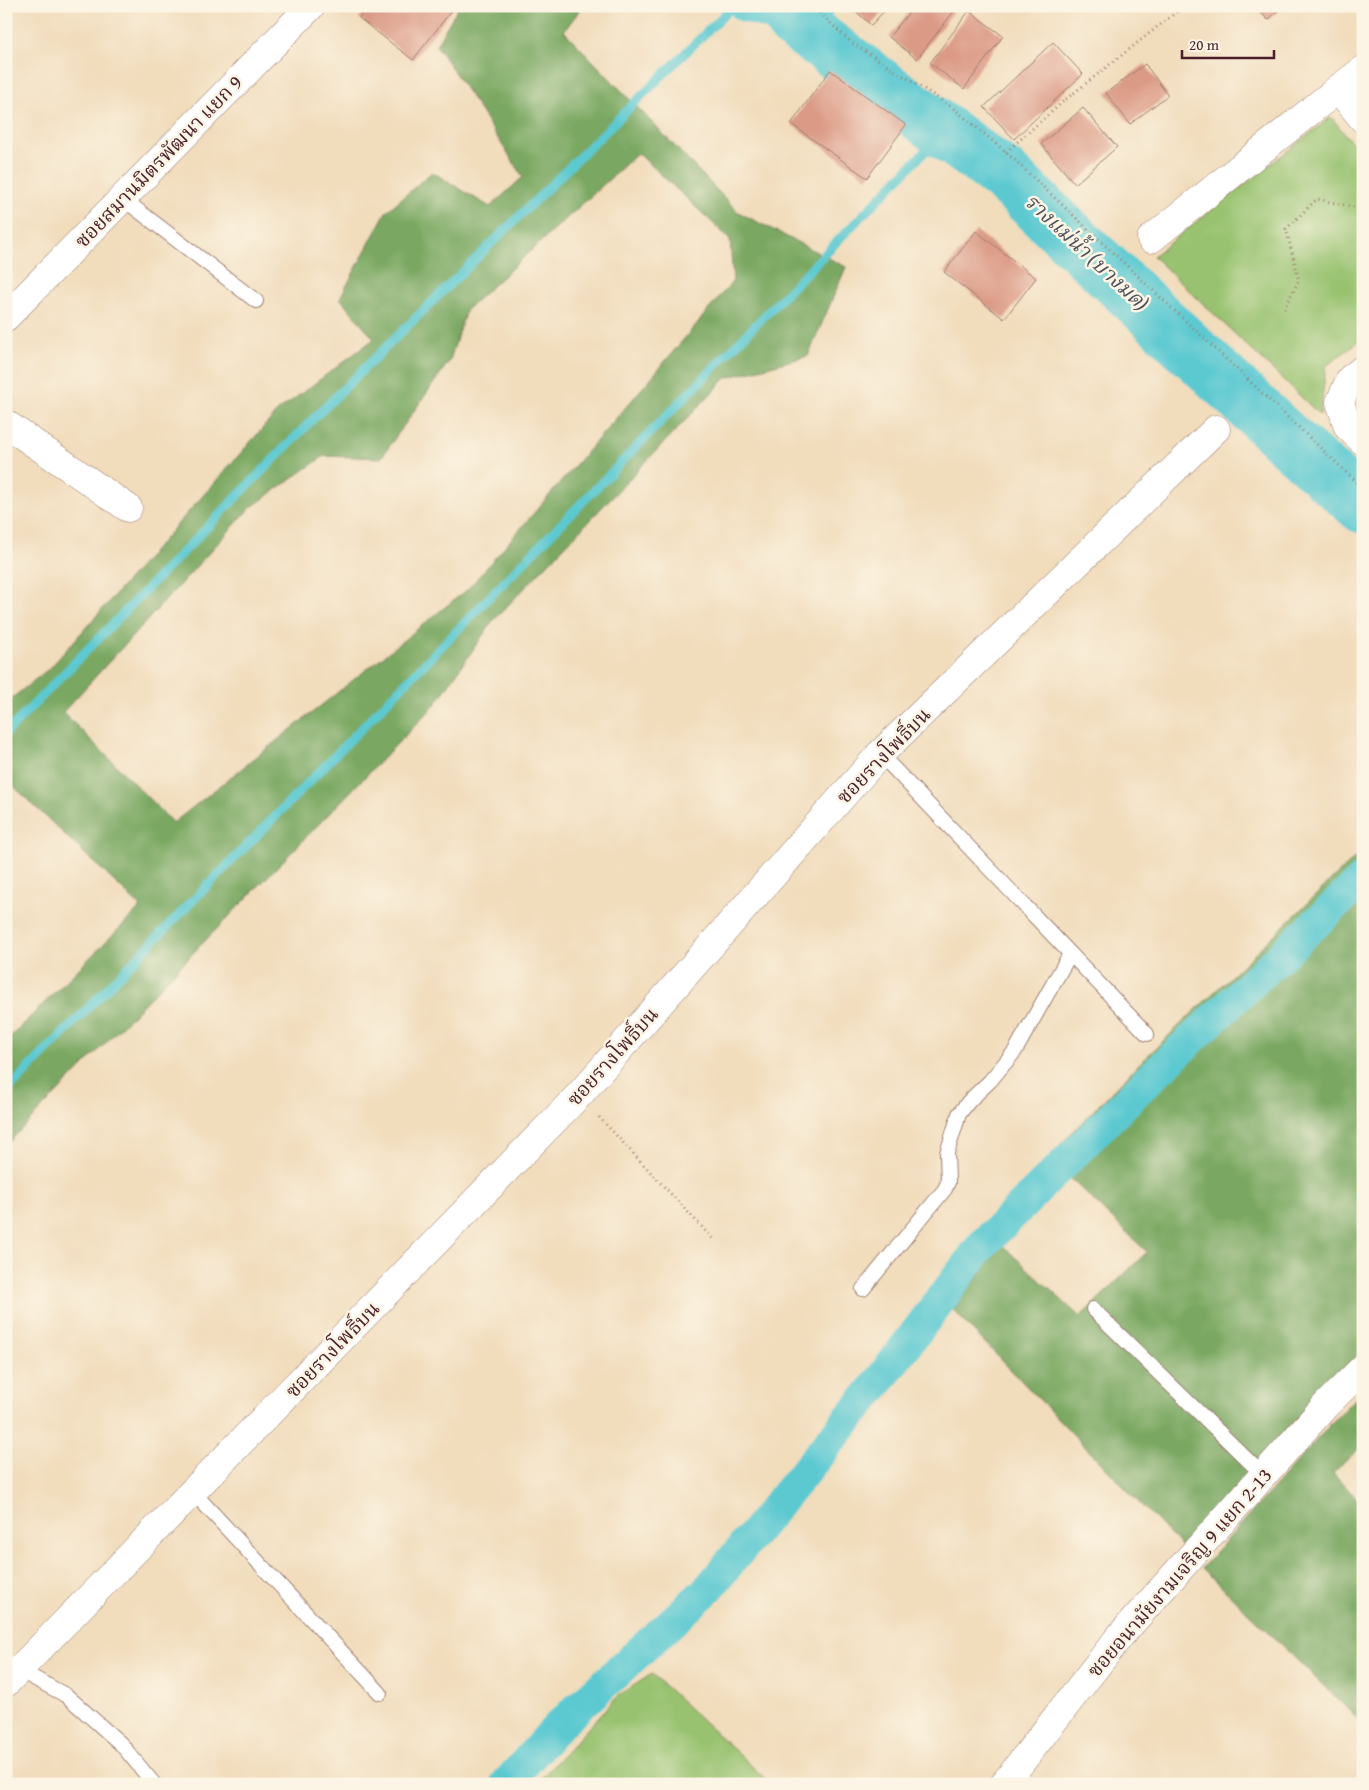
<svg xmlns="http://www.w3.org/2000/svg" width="1369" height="1790" font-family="'Gentium Book Plus','Noto Serif Thai',serif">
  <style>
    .green { fill: #98c26f; stroke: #71704d }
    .forest { fill: #7aa862; stroke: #626446; fill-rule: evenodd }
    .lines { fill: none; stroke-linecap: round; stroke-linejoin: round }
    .stream { stroke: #5cc9d1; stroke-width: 9 }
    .canal { stroke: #5cc9d1; stroke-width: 32 }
    .river { stroke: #5cc9d1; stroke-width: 55 }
    .building { fill: #db9a85 }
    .lane-casing { stroke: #9e7e73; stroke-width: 16 }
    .street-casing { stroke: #9e7e73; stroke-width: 29 }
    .path { stroke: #9e7e73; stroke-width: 3; stroke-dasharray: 1 4; stroke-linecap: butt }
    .lane { stroke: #fff; stroke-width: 14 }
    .street { stroke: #fff; stroke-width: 28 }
    .labels { text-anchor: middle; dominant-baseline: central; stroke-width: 5; stroke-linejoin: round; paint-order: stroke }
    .street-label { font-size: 20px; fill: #4a1f2b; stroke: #fcf5e5 }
    .water-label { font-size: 21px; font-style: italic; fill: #4f525d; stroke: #fcf5e5 }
  </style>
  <rect width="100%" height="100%" fill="#fcf5e5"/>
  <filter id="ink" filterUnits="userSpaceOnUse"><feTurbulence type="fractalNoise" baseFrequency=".02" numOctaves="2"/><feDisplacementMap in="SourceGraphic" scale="10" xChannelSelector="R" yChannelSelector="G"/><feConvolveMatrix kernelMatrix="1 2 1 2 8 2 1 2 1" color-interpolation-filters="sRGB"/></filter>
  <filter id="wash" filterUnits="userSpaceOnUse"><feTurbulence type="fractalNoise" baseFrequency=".0096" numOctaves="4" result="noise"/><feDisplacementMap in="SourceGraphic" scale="20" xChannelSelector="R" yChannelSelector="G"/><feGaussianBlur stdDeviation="1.12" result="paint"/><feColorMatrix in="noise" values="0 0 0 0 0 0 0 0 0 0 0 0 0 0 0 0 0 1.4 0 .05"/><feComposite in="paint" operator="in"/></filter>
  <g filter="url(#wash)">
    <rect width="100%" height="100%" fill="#f1dcbb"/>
    <g class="green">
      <polygon points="1331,117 1363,156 1363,338 1326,366 1320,415 1153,256"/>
      <polygon points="652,1674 771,1784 536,1784 619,1695"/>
    </g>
    <g class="forest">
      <path d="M459 6H583L564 31 738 212 846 267 808 356 726 378 492 622 434 706 6 1145V1041L141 907 6 779V703L51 667 278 411 374 339 340 298 386 212 432 172 490 207 523 177 481 112 436 45ZM638 153 730 239 733 281 651 378 468 589 173 823 63 712 250 508 324 456 381 458 450 360 466 310Z"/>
      <polygon points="1363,850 1363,1350 1311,1402 1183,1548 953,1310 1002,1245 1080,1317 1147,1252 1071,1179 1058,1147 1135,1068"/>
      <polygon points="1363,1392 1363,1445 1333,1473 1363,1505 1363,1724 1202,1568 1347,1406"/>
    </g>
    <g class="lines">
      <g class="stream">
        <polyline points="6,733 316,416 733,6"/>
        <polyline points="6,1092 944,132"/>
      </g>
      <g class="canal">
        <polyline points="745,6 792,21"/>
        <polyline points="506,1784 558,1726 708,1589 873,1389 982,1245 1145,1083 1363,879"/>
      </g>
      <polyline class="river" points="806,6 792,21 1005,176 1290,442 1363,506"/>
    </g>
    <g id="blocks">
      <g class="building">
        <polygon points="368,6 455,6 413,60 359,18"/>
        <polygon points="850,6 889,6 871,25"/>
        <polygon points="914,6 958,6 917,59 889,37"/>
        <polygon points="1255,6 1283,6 1268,20"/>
        <polygon points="969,11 1003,36 964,89 930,63"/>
        <polygon points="1053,42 1083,74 1014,139 984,107"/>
        <polygon points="1145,64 1168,95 1130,124 1106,93"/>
        <polygon points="830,70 906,125 867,178 791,124"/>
        <polygon points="1083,108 1117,147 1075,184 1041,144"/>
        <polygon points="976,231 1036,278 1004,319 944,272"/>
      </g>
    </g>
  </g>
  <g filter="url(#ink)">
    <use href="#blocks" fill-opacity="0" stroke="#9e7e73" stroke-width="1"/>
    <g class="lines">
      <g class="lane-casing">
        <g id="lane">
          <polyline points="122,198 256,301"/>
          <polyline points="880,754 1147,1034"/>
          <polyline points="863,1289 945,1189 948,1182 947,1153 959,1114 969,1101 990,1081 1015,1051 1070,954"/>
          <polyline points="1093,1309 1263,1475"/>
          <polyline points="193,1492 380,1693"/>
          <polyline points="19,1670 67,1696 121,1744 154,1784"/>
        </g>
      </g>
      <g class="street-casing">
        <g id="street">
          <polyline points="1338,89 1363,70"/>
          <polyline points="1151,239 1338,89 1363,119"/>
          <polyline points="6,317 311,6"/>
          <polyline points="1363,369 1350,379 1340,402 1348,427 1363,441"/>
          <polyline points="6,424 128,508"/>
          <polyline points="6,1683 579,1095 880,754 1216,429"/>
          <polyline points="1004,1784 1120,1636 1325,1406 1363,1368"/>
        </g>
      </g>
      <g class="path">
        <polyline points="812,6 852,43 952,107 1006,152 1363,488"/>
        <polyline points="1006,152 1065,100 1184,6"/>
        <polyline points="1284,309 1299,280 1286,229 1317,199 1363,209"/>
        <polyline points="599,1117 715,1241"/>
      </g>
      <use href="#lane" class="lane"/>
      <use href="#street" class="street"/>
    </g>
  </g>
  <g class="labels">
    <g class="street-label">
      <text transform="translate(158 161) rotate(-46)">ซอยสมานมิตรพัฒนา แยก 9</text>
      <text transform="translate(883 755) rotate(-46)">ซอยรางโพธิ์บน</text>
      <text transform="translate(612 1056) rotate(-48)">ซอยรางโพธิ์บน</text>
      <text transform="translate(332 1349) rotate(-46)">ซอยรางโพธิ์บน</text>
      <text transform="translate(1179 1572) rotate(-49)">ซอยอนามัยงามเจริญ 9 แยก 2-13</text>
    </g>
    <g class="water-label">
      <text transform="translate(1087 252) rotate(43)">รางแม่น้ำ (บางมด)</text>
    </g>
  </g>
  <rect width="1369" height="1790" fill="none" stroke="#fcf5e5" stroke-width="25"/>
  <path d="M1182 50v8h92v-8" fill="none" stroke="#4a1f2b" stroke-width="2.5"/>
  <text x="1189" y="50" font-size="15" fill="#4a1f2b" stroke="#fcf5e5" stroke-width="4" paint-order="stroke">20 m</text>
</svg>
